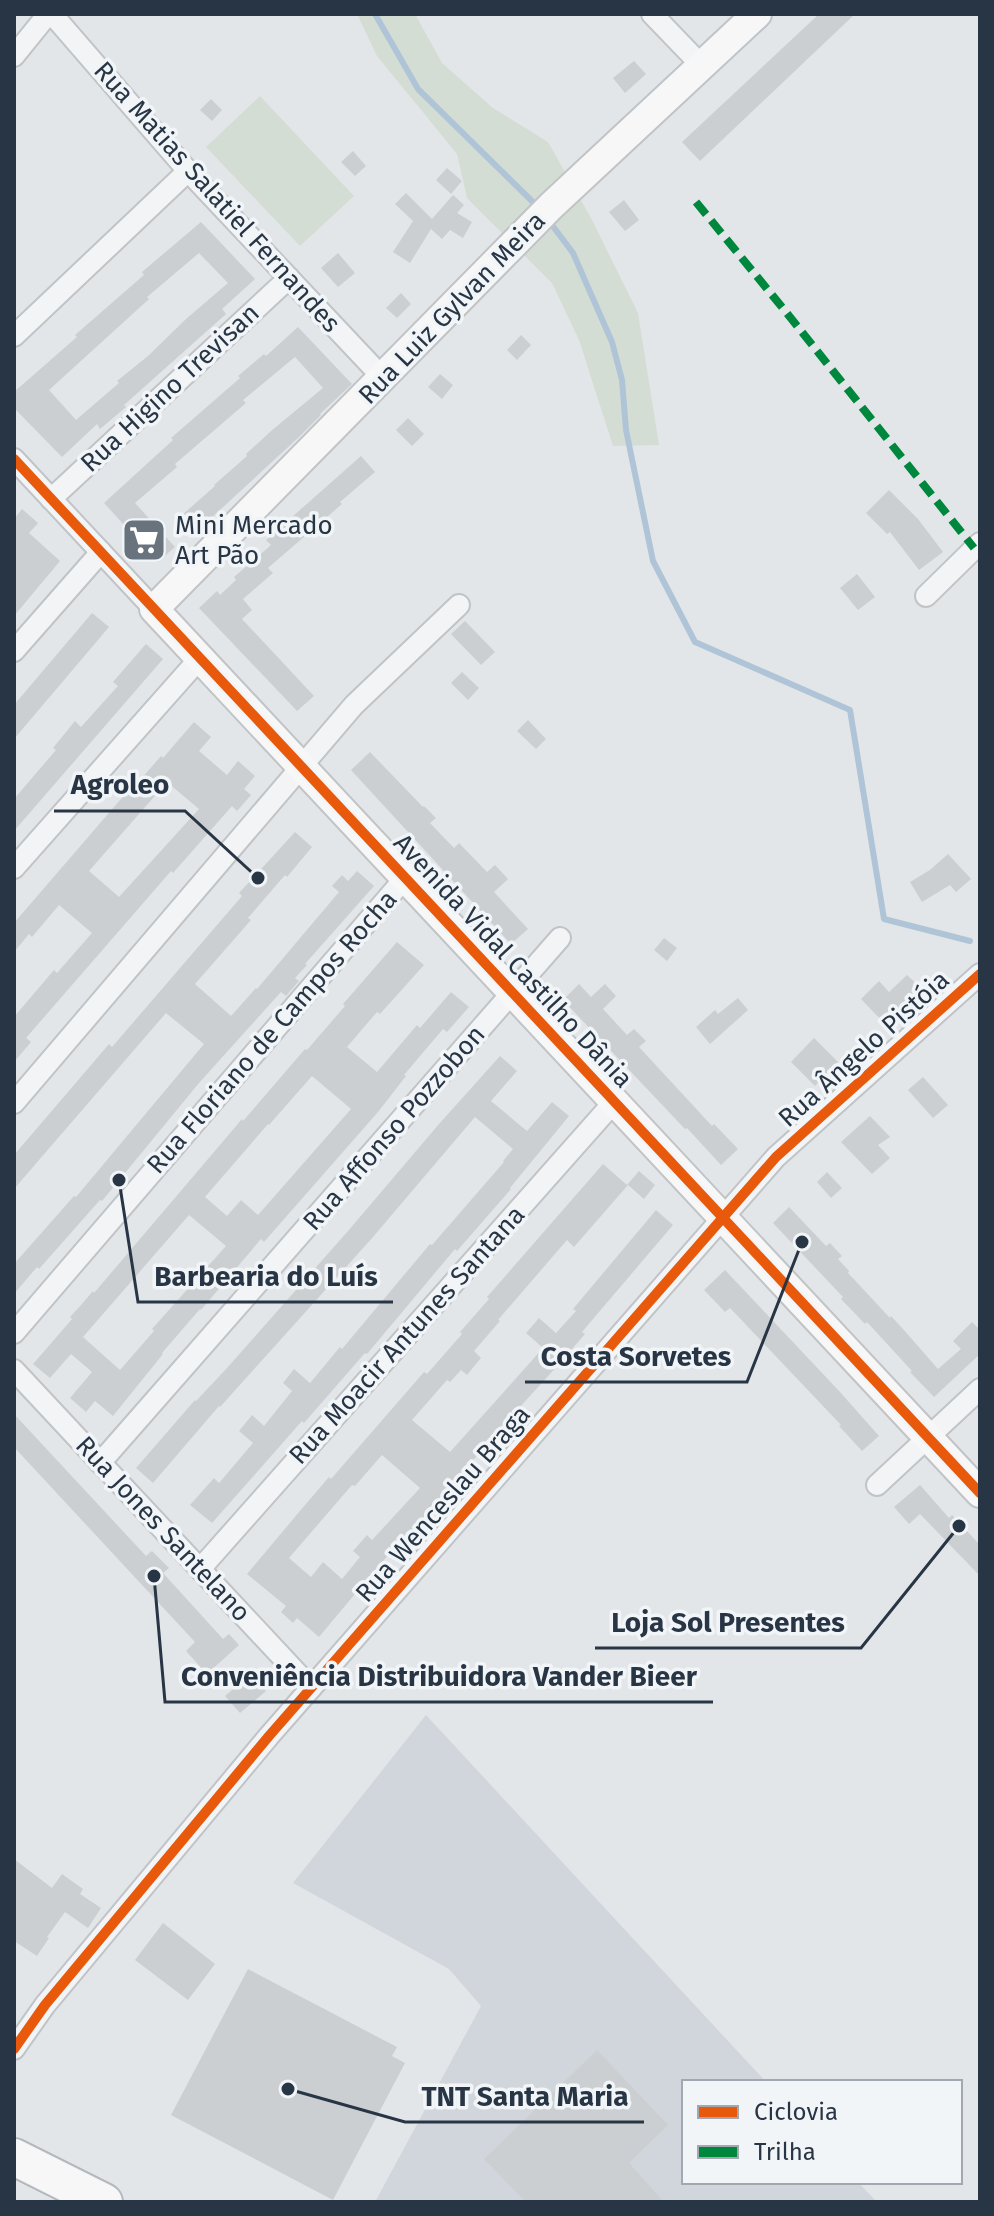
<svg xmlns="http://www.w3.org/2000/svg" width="994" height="2216" font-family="'Fira Sans',sans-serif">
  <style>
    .built { fill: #d1d6dd }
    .green { fill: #d4ddd4 }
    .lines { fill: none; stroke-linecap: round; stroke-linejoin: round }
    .stream { stroke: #afc5d7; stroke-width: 6 }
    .building { fill: #cccfd2; fill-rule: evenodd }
    .street-casing { stroke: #c1c4c7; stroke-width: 24 }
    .secondary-casing { stroke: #c1c4c7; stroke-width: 32 }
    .highway-casing { stroke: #b5b9be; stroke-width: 40 }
    .street { stroke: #f3f4f6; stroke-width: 20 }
    .secondary { stroke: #f7f7f7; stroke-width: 28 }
    .highway { stroke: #f7f7f7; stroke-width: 36 }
    .quiet { stroke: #00873e; stroke-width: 8; stroke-dasharray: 16 8; stroke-linecap: butt }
    .cycleway-casing { stroke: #f1f5f8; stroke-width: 15 }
    .cycleway { stroke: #e8590c; stroke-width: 10 }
    .labels { text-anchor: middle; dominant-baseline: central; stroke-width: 7; stroke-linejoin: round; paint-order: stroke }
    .street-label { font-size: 26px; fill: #283545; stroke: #f1f5f8 }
    .poi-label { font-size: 26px; fill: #283545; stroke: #f1f5f8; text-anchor: start }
    .leader { fill: none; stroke: #283545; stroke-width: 3 }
    .callout-dot { fill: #283545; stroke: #f1f5f8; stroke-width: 3 }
    .callout-label { font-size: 28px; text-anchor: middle; font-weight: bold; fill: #283545; stroke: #f1f5f8; stroke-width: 7; stroke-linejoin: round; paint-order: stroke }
  </style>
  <rect width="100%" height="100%" fill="#e3e6e9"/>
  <polygon class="built" points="426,1715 766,2082 684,2082 684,2182 858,2182 877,2202 375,2202 481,2006 449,1969 293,1883"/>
  <g class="green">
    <polygon points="357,14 415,14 442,63 493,108 548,142 591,218 638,313 659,445 613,446 579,340 552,283 467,198 457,154 377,56"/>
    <polygon points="260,96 354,196 300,246 206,147"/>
  </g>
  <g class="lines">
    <g class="stream">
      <polyline points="375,14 418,89 540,209"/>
      <polyline points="549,221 573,253 612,342 622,380 626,430 653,561 695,642 850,710 884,919 970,941"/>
    </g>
  </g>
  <g class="building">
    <polygon points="819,14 855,14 700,161 682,142"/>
    <polygon points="634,61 646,74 625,93 613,78"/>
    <polygon points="211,99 222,110 212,121 200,110"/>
    <polygon points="353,151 366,166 355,176 341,162"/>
    <polygon points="447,168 462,181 451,194 436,180"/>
    <polygon points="406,193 432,219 453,195 464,205 457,213 472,222 463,238 450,230 442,239 431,229 410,263 393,252 413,221 395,204"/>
    <polygon points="624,200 639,220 625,231 609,212"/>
    <path d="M201 222 255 279 222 309 226 314 124 405 126 407 100 429 97 424 62 457 14 408V392L77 337 75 335 144 275 142 272ZM199 253 228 283 186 319 148 356 117 381 119 383 76 420 49 390 149 299 147 297Z"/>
    <polygon points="338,253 355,273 338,287 321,268"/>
    <polygon points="401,293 411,304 397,318 386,308"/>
    <polygon points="298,327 352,384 320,414 321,415 299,437 196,532 182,515 215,486 214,485 247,456 246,454 271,431 323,388 295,357 243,400 246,403 175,464 177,467 135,503 175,547 158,562 104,503 173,440 171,438 240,378 238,376 264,354 266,356"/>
    <polygon points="521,335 531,345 517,360 507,350"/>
    <polygon points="440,374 453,385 442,399 428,387"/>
    <polygon points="408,418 424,434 412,446 396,430"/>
    <polygon points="361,456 375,472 340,502 342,504 268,568 273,573 243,599 252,610 242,619 314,696 297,711 199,608 217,591 220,595 236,580 234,577 271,545 266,540"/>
    <polygon points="889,490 918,519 943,552 919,570 890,532 887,534 866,513"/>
    <polygon points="22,509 38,523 29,533 60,561 14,616 14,519"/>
    <polygon points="857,574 875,597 858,610 840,588"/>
    <polygon points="92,613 109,627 14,739 14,705"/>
    <polygon points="465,621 495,652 481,665 451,634"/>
    <polygon points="146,644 163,659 14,831 14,799 56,750 53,748 75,721 81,727 118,686 113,682"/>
    <polygon points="462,672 479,688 468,700 451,683"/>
    <polygon points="528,720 546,739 536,749 517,731"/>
    <path d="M194 722 211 737 199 751 227 775 238 761 255 776 244 789 251 795 237 811 232 806 173 873 171 871 26 1038 31 1042 14 1062V1017L54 970 57 973 92 933 59 905 32 937 29 934 14 952V923L133 785 135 786 161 756 163 758ZM167 782 199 809 119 897 89 871Z"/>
    <polygon points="370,752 423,807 424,806 436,818 430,823 454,848 459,843 487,872 495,865 508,879 494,892 528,929 511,944 351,770"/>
    <polygon points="295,832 312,847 287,877 285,875 248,918 251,920 195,984 231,1016 256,988 257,989 339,892 332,886 342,875 348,881 357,871 374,886 305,964 307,965 295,978 299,981 286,996 281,992 199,1083 102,1201 100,1200 39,1269 37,1267 14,1294 14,1264 74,1196 76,1197 204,1044 166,1013 14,1189 14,1155 109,1044 112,1047 242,896 239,893"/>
    <polygon points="948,854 971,879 956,892 950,885 922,902 910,882 930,870"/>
    <polygon points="664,938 677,948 667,961 654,950"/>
    <path d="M397 942 424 965 380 1014 377 1012 347 1047 377 1072 417 1025 420 1028 451 992 469 1007 447 1032 443 1029 404 1075 406 1076 378 1112 264 1242 261 1239 201 1310 200 1309 162 1353 163 1354 113 1416 95 1401 86 1412 70 1398 92 1372 71 1354 50 1378 33 1364 72 1319 70 1317 81 1305 93 1291 94 1293 242 1119 243 1121 305 1049 307 1050 345 1006 343 1004ZM312 1076 351 1109 258 1215 241 1200 227 1216 205 1197 268 1124 269 1125ZM189 1215 226 1246 152 1329 154 1331 120 1370 83 1337Z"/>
    <polygon points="907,975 922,989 904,1006 906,1008 888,1027 861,999 879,981 889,992"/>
    <polygon points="579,984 591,997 605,984 616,996 603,1009 627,1035 634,1029 646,1041 639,1047 712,1126 714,1124 738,1149 721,1165 687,1128 685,1129 563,1000"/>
    <polygon points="738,998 748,1010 710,1044 696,1027 715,1010 718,1014"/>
    <polygon points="814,1038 838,1062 815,1086 791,1062"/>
    <polygon points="500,1056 517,1071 491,1101 527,1131 552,1102 569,1116 510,1188 511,1189 457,1251 455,1249 367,1354 365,1353 304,1423 302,1421 212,1523 190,1505 214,1478 219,1483 253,1443 239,1431 252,1415 264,1426 292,1391 283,1383 294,1369 310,1383 340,1347 342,1349 430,1244 432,1245 504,1162 503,1161 513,1149 475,1117 373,1237 220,1407 219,1406 153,1483 136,1468 195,1400 196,1401 227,1368 348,1231 439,1124"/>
    <polygon points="923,1077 948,1105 933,1118 908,1090"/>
    <polygon points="870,1116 890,1137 878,1145 890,1158 872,1174 841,1142"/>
    <path d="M603 1164 627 1185 639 1171 655 1185 644 1199 628 1185 574 1247 567 1240 498 1320 500 1321 474 1351 481 1358 467 1375 461 1370 450 1382 447 1380 412 1420 450 1452 543 1348 526 1333 539 1318 556 1333 576 1311 573 1309 656 1210 673 1225 582 1332 585 1334 560 1363 496 1433 411 1534 409 1532 375 1570 319 1637 297 1618 293 1623 281 1612 286 1606 247 1574 299 1512 329 1477 331 1479 424 1372 427 1374 462 1334 460 1332 489 1299 487 1297ZM382 1455 420 1488 372 1540 367 1535 353 1551 360 1557 342 1579 323 1562 311 1577 289 1558 352 1485 355 1486Z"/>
    <polygon points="827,1172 842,1188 831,1198 817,1182"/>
    <polygon points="789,1207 826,1246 830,1243 842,1256 838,1259 849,1271 848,1273 890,1318 891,1316 903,1329 938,1369 961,1349 953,1341 972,1322 980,1330 980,1354 934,1397 910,1372 912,1371 867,1322 865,1324 841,1299 843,1297 773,1223"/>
    <polygon points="725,1270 840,1392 879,1436 862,1451 839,1426 841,1425 730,1308 725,1312 704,1290"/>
    <polygon points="14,1414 146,1556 152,1551 169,1568 163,1573 223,1639 229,1634 239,1645 207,1674 186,1651 195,1642 14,1447"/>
    <polygon points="920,1485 949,1518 952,1515 980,1545 980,1576 920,1514 909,1524 894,1507"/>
    <polygon points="251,1674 266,1691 240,1713 225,1696"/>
    <polygon points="14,1859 52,1888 62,1874 83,1889 80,1894 101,1908 88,1928 65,1912 47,1937 49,1938 37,1956 14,1941"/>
    <polygon points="163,1923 215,1964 188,2000 135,1960"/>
    <polygon points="248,1969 397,2047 392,2056 405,2063 333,2200 171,2115"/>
    <polygon points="597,2050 668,2125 629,2163 664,2202 526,2202 484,2159"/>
  </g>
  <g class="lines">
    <g class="street-casing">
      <g id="street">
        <polyline points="52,14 188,171 383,378"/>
        <polyline points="652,14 702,66"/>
        <polyline points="14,56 48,14"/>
        <polyline points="14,336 188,171"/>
        <polyline points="14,459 154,609"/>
        <polyline points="51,499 289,278"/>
        <polyline points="926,596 980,543"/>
        <polyline points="14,651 101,552"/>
        <polyline points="14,868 200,658"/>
        <polyline points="14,1103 354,705 459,605"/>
        <polyline points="14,1333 405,878"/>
        <polyline points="14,1370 311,1688"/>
        <polyline points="100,1463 560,938"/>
        <polyline points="877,1485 980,1389"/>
        <polyline points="200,1569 614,1102"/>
        <polyline points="14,2049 45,2005 269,1736 776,1157 980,974"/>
      </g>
    </g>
    <g class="secondary-casing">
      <polyline id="secondary" points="757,14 551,206 154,609 980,1493"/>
    </g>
    <g class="highway-casing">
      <polyline id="highway" points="14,2157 104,2202"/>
    </g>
    <use href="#street" class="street"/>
    <use href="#secondary" class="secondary"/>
    <use href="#highway" class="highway"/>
    <polyline class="quiet" points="696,202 786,312 974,548"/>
    <g class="cycleway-casing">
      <g id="cycleway">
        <polyline points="14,459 980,1493"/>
        <polyline points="14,2049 45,2005 269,1736 776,1157 980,974"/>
      </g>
    </g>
    <use href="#cycleway" class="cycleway"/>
  </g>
  <defs>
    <g id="supermarket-square" transform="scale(2.3)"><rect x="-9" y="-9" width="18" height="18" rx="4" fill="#69737e" stroke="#f1f5f8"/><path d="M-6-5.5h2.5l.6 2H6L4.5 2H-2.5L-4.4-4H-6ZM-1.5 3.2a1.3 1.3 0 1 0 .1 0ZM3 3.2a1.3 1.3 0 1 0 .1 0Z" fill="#fff"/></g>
  </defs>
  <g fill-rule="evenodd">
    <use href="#supermarket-square" x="144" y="540"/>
  </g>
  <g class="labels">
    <g class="street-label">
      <text transform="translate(217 197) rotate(48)">Rua Matias Salatiel Fernandes</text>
      <text transform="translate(452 308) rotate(-46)">Rua Luiz Gylvan Meira</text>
      <text transform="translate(170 388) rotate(-43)">Rua Higino Trevisan</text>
      <text transform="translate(513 961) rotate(47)">Avenida Vidal Castilho Dânia</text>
      <text transform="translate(272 1032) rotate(-49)">Rua Floriano de Campos Rocha</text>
      <text transform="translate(864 1049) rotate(-42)">Rua Ângelo Pistóia</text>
      <text transform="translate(394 1128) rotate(-49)">Rua Affonso Pozzobon</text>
      <text transform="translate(407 1335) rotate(-48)">Rua Moacir Antunes Santana</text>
      <text transform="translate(443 1504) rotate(-49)">Rua Wenceslau Braga</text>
      <text transform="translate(163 1529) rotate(47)">Rua Jones Santelano</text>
    </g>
    <g class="poi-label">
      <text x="175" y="525">Mini Mercado<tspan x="175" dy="30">Art Pão</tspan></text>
    </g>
  </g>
  <path class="leader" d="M258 878L185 811H54M119 1180L138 1302H393M802 1242L747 1382H525M959 1526L861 1648H595M154 1576L165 1702H713M288 2089L405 2122H644"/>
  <g class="callout-dot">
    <circle cx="258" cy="878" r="8"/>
    <circle cx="119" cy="1180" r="8"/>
    <circle cx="802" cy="1242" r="8"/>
    <circle cx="959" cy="1526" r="8"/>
    <circle cx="154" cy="1576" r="8"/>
    <circle cx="288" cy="2089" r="8"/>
  </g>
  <g class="callout-label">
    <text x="120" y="794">Agroleo</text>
    <text x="266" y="1286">Barbearia do Luís</text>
    <text x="636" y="1366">Costa Sorvetes</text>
    <text x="728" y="1632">Loja Sol Presentes</text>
    <text x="439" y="1686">Conveniência Distribuidora Vander Bieer</text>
    <text x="525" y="2106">TNT Santa Maria</text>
  </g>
  <rect width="994" height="2216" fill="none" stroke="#283545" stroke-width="32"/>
  <rect x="682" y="2080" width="280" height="104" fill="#f1f5f8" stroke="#a1a8b0" stroke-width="2"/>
  <rect x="698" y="2106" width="40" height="12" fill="#e8590c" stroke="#a1a8b0" stroke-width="2"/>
  <text x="754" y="2120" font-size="24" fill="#283545">Ciclovia</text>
  <rect x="698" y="2146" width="40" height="12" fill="#00873e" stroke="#a1a8b0" stroke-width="2"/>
  <text x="754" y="2160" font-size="24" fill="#283545">Trilha</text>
</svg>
